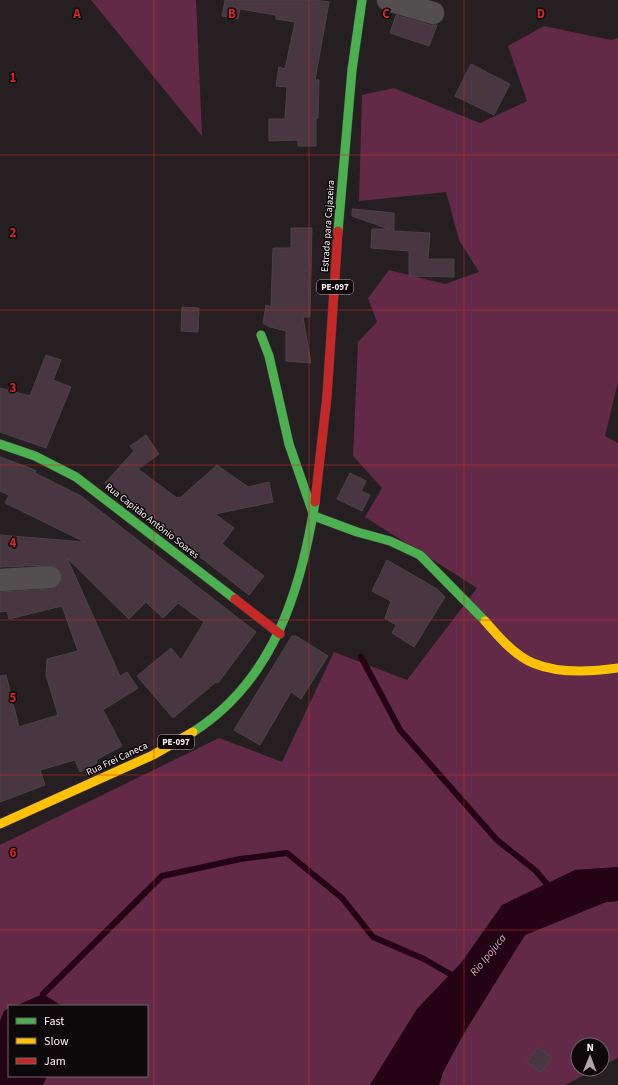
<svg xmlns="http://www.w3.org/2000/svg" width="618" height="1085" font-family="'Source Sans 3',sans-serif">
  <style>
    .green { fill: #622a47; fill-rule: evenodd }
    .water { fill: #230314 }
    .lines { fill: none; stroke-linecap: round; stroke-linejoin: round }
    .stream { stroke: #230314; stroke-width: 6 }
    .building { fill: #483640; stroke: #494547 }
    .street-casing { stroke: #403b3d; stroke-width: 23 }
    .fast-casing { stroke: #403b3d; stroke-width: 10 }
    .slow-casing { stroke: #403b3d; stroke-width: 10 }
    .jam-casing { stroke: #403b3d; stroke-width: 10 }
    .street { stroke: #534f51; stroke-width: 22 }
    .fast { stroke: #4caf50; stroke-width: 9 }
    .slow { stroke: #ffc107; stroke-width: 9 }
    .jam { stroke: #c62828; stroke-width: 9 }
    .grid { fill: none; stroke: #d62828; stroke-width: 1; stroke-opacity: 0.55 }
    .labels { text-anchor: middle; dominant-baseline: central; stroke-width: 3; stroke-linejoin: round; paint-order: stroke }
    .shield { fill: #0d080a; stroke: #b3acae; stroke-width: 1 }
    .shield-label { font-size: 9px; font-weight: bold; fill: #faf2f5 }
    .street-label { font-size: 10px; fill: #faf2f5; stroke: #0d080a }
    .water-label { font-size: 11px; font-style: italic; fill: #fea0cd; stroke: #0d080a }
    .grid-label { font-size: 13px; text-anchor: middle; font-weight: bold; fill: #d62828; stroke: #0d080a; stroke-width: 3; stroke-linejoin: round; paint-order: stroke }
  </style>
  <rect width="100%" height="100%" fill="#251f22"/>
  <g class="green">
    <polygon points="91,0 196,0 202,136"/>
    <path d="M544 26 611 40 618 38V382L605 436 618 443V867L575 870 461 963 417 1009 370 1085H0V845L219 738 282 762 334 652 407 680 477 588 365 517 382 488 353 456 358 342 377 322 368 298 389 270 445 284 479 272 459 240 446 192 359 201 362 95 394 88 480 123 527 101 508 46ZM9 1006H147V1076H9Z"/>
    <polygon points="618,901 618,1058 602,1066 602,1045 578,1045 578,1069 596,1069 565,1085 439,1085 443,1072 464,1033 525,935 606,902"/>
  </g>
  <g class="water">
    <polygon points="618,867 618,901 606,902 525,935 464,1033 443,1072 439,1085 370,1085 417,1009 461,963 502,905 575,870"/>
    <polygon points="43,994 62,1006 15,1006"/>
    <polygon points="9,1008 9,1076 47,1076 43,1085 0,1085 0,1021 4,1011"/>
  </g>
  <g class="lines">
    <g class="stream">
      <polyline points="361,657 400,730 497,840 536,871 551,889"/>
      <polyline points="43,994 162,876 240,859 287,853 342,898 373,937 424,959 457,978"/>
    </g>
  </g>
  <g class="building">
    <polygon points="225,0 315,0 329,2 315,80 319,80 318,118 316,118 316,146 298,146 298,140 269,141 269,119 285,119 287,87 276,86 279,67 285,69 295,22 276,19 276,15 240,9 238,19 222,16"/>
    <polygon points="396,15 430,25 437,25 429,46 390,33"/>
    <polygon points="471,64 510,84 494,115 455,96"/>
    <polygon points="352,209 394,213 394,231 430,233 428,259 454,259 454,277 409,276 409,251 371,248 372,229 389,229 352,216"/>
    <polygon points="291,228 312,228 310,317 303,317 311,363 286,361 286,331 270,327 263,323 266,305 271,307 273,248 291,248"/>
    <polygon points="182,307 199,308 198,332 181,331"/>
    <polygon points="46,355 61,360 53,380 71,387 46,448 0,432 0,388 30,396"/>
    <polygon points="146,435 159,454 138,469 177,498 178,497 180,498 217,465 248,487 269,482 273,502 215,514 234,528 222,544 264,576 249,595 105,483 134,451 130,446"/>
    <polygon points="0,457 30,468 36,471 35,473 81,496 256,632 218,683 216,682 173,718 137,676 171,648 181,660 204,622 178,603 163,618 146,602 129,619 67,558 120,676 127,672 138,688 103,710 122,746 96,760 97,763 80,772 75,760 40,770 45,785 0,802 0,676 6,675 19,727 58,715 46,675 47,659 78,651 62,606 9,619 7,611 0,612 0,592 51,589 57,587 61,582 62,577 60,570 55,566 50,565 0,567 0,535 85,542 5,503 9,495 0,491"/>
    <polygon points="350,473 366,481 361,491 370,495 362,511 337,499"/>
    <polygon points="387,560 437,589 445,597 414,647 392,633 396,625 385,618 391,601 372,591"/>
    <polygon points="292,636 296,636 328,656 301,699 291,692 260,745 234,730"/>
    <polygon points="538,1047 552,1058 541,1072 527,1062"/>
  </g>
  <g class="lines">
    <g class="street-casing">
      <g id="street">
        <polyline points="388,0 433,13"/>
        <polyline points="0,580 50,577"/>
      </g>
    </g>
    <g class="fast-casing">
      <g id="fast">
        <polyline points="338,231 352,70 362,0"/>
        <polyline points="261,335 269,356 289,444 314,516 357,532 390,541 420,555 485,621"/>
        <polyline points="0,444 35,456 76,477 235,599"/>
        <path d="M193 732C273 681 301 591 315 502"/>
      </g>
    </g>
    <g class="slow-casing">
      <g id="slow">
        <path d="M485 621C497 635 515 656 533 663 559 674 591 672 618 668"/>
        <polyline points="0,824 153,755 193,732"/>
      </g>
    </g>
    <g class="jam-casing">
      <g id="jam">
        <polyline points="315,502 327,396 338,231"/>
        <polyline points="235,599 280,634"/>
      </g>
    </g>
    <use href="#street" class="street"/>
    <use href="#fast" class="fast"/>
    <use href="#slow" class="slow"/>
    <use href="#jam" class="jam"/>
  </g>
  <path class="grid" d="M154 0V1085M309 0V1085M464 0V1085M0 155H618M0 310H618M0 465H618M0 620H618M0 775H618M0 930H618"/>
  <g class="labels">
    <g class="shield">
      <rect x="317" y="280" width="36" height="14" rx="3"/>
      <rect x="158" y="735" width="36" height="14" rx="3"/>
    </g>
    <g class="shield-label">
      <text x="335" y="287">PE-097</text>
      <text x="176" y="742">PE-097</text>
    </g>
    <g class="street-label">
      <text transform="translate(328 226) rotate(-86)">Estrada para Cajazeira</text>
      <text transform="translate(152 521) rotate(38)">Rua Capitão Antônio Soares</text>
      <text transform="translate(117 759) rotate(-25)">Rua Frei Caneca</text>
    </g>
    <g class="water-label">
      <text transform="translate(488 955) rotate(-51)">Rio Ipojuca</text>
    </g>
  </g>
  <g class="grid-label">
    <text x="77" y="18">A</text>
    <text x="232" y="18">B</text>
    <text x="386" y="18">C</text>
    <text x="541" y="18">D</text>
    <text x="13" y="82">1</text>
    <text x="13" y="237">2</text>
    <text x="13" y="392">3</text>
    <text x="13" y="547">4</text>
    <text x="13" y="702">5</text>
    <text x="13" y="857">6</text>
  </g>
  <rect x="8" y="1005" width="140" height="72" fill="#0d080a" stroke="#6c6668"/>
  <rect x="16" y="1018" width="20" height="6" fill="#4caf50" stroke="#6c6668"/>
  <text x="44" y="1025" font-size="12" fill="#faf2f5">Fast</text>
  <rect x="16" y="1038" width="20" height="6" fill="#ffc107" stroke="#6c6668"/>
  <text x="44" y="1045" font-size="12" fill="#faf2f5">Slow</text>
  <rect x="16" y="1058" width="20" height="6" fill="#c62828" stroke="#6c6668"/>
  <text x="44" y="1065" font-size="12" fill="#faf2f5">Jam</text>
  <g transform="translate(590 1057) rotate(1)"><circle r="19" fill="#0d080a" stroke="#6c6668"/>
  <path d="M0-3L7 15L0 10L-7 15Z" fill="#afa8ab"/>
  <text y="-6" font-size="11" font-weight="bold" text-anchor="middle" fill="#faf2f5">N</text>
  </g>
</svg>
